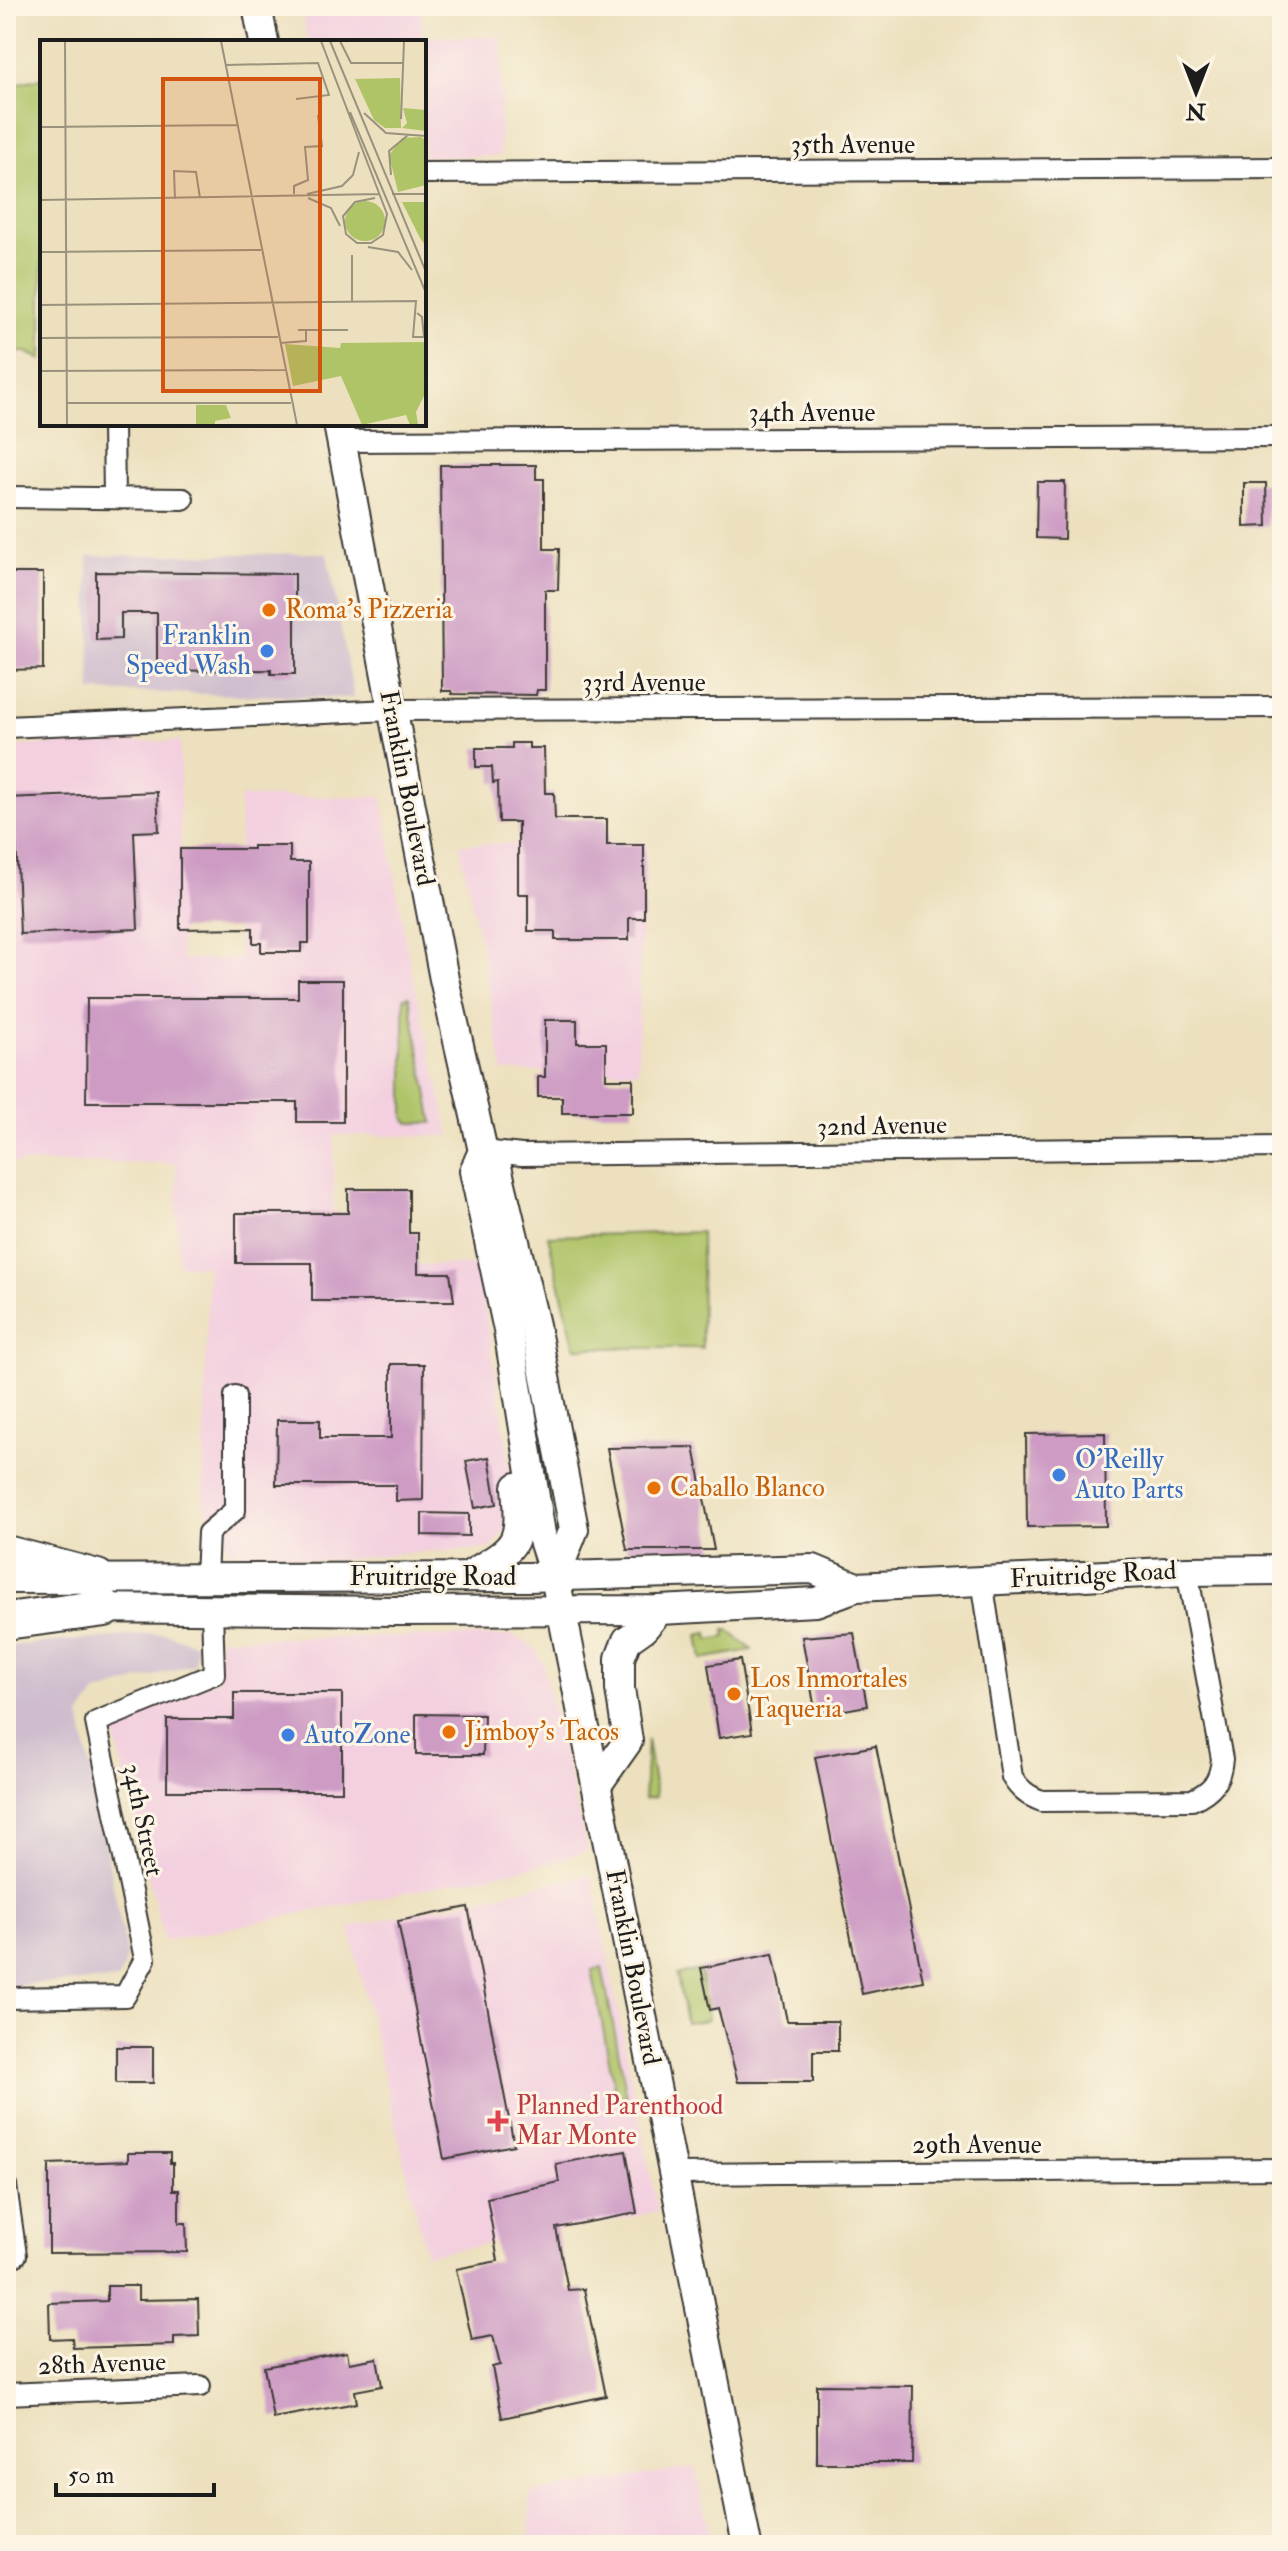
<svg xmlns="http://www.w3.org/2000/svg" width="1288" height="2551" font-family="'IM FELL Double Pica',serif">
  <style>
    .built { fill: #f3cfdf }
    .industrial { fill: #cfbdce }
    .green { fill: #afc367; stroke: #667042; stroke-width: 2 }
    .building { fill: #cd9bc4 }
    .lines { fill: none; stroke-linecap: round; stroke-linejoin: round }
    .street-casing { stroke: #3b3934; stroke-width: 24 }
    .secondary-casing { stroke: #3b3934; stroke-width: 32 }
    .highway-casing { stroke: #3b3934; stroke-width: 40 }
    .street { stroke: #fff; stroke-width: 20 }
    .secondary { stroke: #fff; stroke-width: 28 }
    .highway { stroke: #fff; stroke-width: 36 }
    .food-dot { fill: #e8710a; stroke: #fcf5e5; stroke-width: 3 }
    .shop-dot { fill: #3f7fe0; stroke: #fcf5e5; stroke-width: 3 }
    .health-dot { fill: #e0444e; stroke: #fcf5e5; stroke-width: 3 }
    .labels { text-anchor: middle; dominant-baseline: central; stroke-width: 6; stroke-linejoin: round; paint-order: stroke }
    .street-label { font-size: 26px; fill: #1c1c1c; stroke: #fcf5e5 }
    .food-label { font-size: 26px; fill: #c56008; stroke: #fcf5e5; text-anchor: start }
    .shop-label { font-size: 26px; fill: #366cbe; stroke: #fcf5e5; text-anchor: start }
    .health-label { font-size: 26px; fill: #be3a42; stroke: #fcf5e5; text-anchor: start }
    .inset-road { fill: none; stroke: #99927d; stroke-width: 2 }
    .view { fill: #d4530e; fill-opacity: 0.15; stroke: #d4530e; stroke-width: 4 }
    .inset-edge { fill: none; stroke: #1c1c1c; stroke-width: 4 }
  </style>
  <rect width="100%" height="100%" fill="#fcf5e5"/>
  <filter id="ink" filterUnits="userSpaceOnUse"><feTurbulence type="fractalNoise" baseFrequency=".0125" numOctaves="2"/><feDisplacementMap in="SourceGraphic" scale="16" xChannelSelector="R" yChannelSelector="G"/><feConvolveMatrix kernelMatrix="1 2 1 2 8 2 1 2 1" color-interpolation-filters="sRGB"/></filter>
  <filter id="wash" filterUnits="userSpaceOnUse"><feTurbulence type="fractalNoise" baseFrequency=".006" numOctaves="4" result="noise"/><feDisplacementMap in="SourceGraphic" scale="32" xChannelSelector="R" yChannelSelector="G"/><feGaussianBlur stdDeviation="1.8" result="paint"/><feColorMatrix in="noise" values="0 0 0 0 0 0 0 0 0 0 0 0 0 0 0 0 0 1.4 0 .05"/><feComposite in="paint" operator="in"/></filter>
  <g filter="url(#wash)">
    <rect width="100%" height="100%" fill="#ece0be"/>
    <g class="built">
      <polygon points="301,6 422,6 422,37 502,37 500,156 424,156 424,42 308,42"/>
      <polygon points="180,741 181,959 238,959 240,797 382,797 409,960 450,1136 334,1135 332,1265 478,1265 509,1459 513,1520 491,1549 415,1552 339,1560 235,1560 203,1501 208,1266 178,1265 176,1163 6,1163 6,746"/>
      <polygon points="647,843 640,959 638,1071 503,1072 484,961 459,844"/>
      <polygon points="513,1636 534,1647 542,1661 587,1851 551,1863 164,1941 112,1723 217,1680 220,1638"/>
      <polygon points="591,1874 658,2212 426,2255 349,1927"/>
      <polygon points="695,2467 712,2545 530,2545 530,2493"/>
    </g>
    <g class="industrial">
      <polygon points="327,553 354,698 91,691 88,556"/>
      <polygon points="164,1633 197,1645 194,1664 96,1693 80,1716 127,1957 118,1980 6,1985 6,1646"/>
    </g>
    <g class="green">
      <polygon points="42,78 42,360 26,352 6,352 6,86"/>
      <polygon points="409,996 433,1123 410,1123 404,1118 404,997"/>
      <polygon points="701,1232 702,1348 575,1348 548,1236"/>
      <polygon points="725,1630 728,1630 752,1650 702,1659 698,1635 708,1633 709,1640 726,1637"/>
      <polygon points="647,1740 656,1797 644,1799"/>
      <polygon points="602,1968 627,2095 616,2097 592,1970"/>
      <polygon points="700,1970 708,2020 686,2023 677,1975"/>
    </g>
    <g id="blocks">
      <g class="building">
        <polygon points="440,465 536,465 536,479 544,479 544,549 559,549 558,590 545,590 545,690 537,690 536,695 452,694 452,691 442,691"/>
        <polygon points="1037,482 1065,482 1064,539 1036,538"/>
        <polygon points="1244,483 1266,483 1267,526 1244,527"/>
        <polygon points="96,572 295,574 295,674 271,674 271,670 157,671 157,613 121,613 121,639 96,640"/>
        <polygon points="6,573 43,573 43,669 6,670"/>
        <polygon points="512,743 529,743 529,748 544,748 545,793 554,793 555,819 607,819 607,845 644,845 644,918 629,918 629,940 555,940 555,931 528,931 528,894 518,894 518,822 499,822 498,782 493,783 492,767 476,767 476,748 512,748"/>
        <polygon points="157,792 159,831 134,832 138,929 20,934 16,836 6,836 6,798"/>
        <polygon points="253,846 290,846 290,862 309,862 309,943 301,943 301,952 261,952 261,943 253,943 253,928 180,929 180,849 253,849"/>
        <polygon points="298,980 343,980 343,1122 297,1122 297,1102 86,1102 87,998 298,998"/>
        <polygon points="545,1020 577,1020 577,1043 606,1043 606,1079 633,1079 633,1113 562,1113 562,1097 538,1097 538,1077 545,1077"/>
        <polygon points="348,1189 409,1189 409,1233 418,1233 418,1273 450,1273 454,1301 312,1301 312,1263 236,1263 236,1213 348,1213"/>
        <polygon points="391,1364 424,1364 423,1500 396,1501 396,1485 276,1485 277,1420 320,1420 320,1438 391,1438"/>
        <polygon points="1105,1433 1106,1526 1027,1527 1026,1434"/>
        <polygon points="694,1447 714,1550 627,1550 607,1448"/>
        <polygon points="489,1457 497,1504 475,1508 466,1461"/>
        <polygon points="422,1513 469,1514 469,1536 422,1535"/>
        <polygon points="854,1633 867,1706 816,1715 802,1637"/>
        <polygon points="740,1660 752,1733 719,1738 708,1665"/>
        <polygon points="234,1693 342,1693 342,1791 167,1791 167,1719 234,1719"/>
        <polygon points="416,1714 484,1715 483,1755 416,1755"/>
        <polygon points="876,1746 923,1981 862,1994 815,1757"/>
        <polygon points="468,1907 514,2145 444,2159 398,1921"/>
        <polygon points="773,1954 787,2021 838,2021 838,2051 813,2051 813,2082 738,2082 718,2008 710,2010 701,1968"/>
        <rect x="116" y="2047" width="37" height="36"/>
        <polygon points="626,2151 637,2213 556,2228 568,2290 584,2289 606,2396 502,2418 492,2367 500,2365 493,2336 472,2340 456,2269 498,2261 487,2198 559,2182 556,2164"/>
        <polygon points="128,2153 170,2153 170,2163 173,2163 173,2190 179,2190 179,2223 186,2223 187,2252 49,2253 49,2164 128,2161"/>
        <polygon points="107,2286 138,2286 138,2300 198,2299 199,2336 174,2337 174,2345 73,2348 72,2338 50,2339 49,2303 107,2301"/>
        <polygon points="347,2352 349,2363 377,2358 382,2386 355,2391 357,2403 273,2418 264,2367"/>
        <polygon points="817,2385 913,2386 912,2463 817,2463"/>
      </g>
    </g>
  </g>
  <g filter="url(#ink)">
    <use href="#blocks" fill-opacity="0" stroke="#3b3934" stroke-width="2"/>
    <g class="lines">
      <g class="street-casing">
        <g id="street">
          <polyline points="424,173 1282,168"/>
          <polyline points="113,424 114,498"/>
          <polyline points="341,441 1282,437"/>
          <polyline points="6,497 183,499"/>
          <polyline points="6,727 392,710 1282,707"/>
          <polyline points="483,1151 522,1155 1282,1147"/>
          <polyline points="206,1578 208,1533 235,1510 235,1396"/>
          <path d="M982 1580 1012 1777C1020 1790 1028 1796 1042 1801L1192 1800C1212 1791 1220 1781 1222 1759L1187 1571"/>
          <polyline points="6,1998 125,1996 145,1959 96,1722 214,1674 212,1609"/>
          <polyline points="673,2174 1282,2169"/>
          <polyline points="6,2186 16,2255"/>
          <polyline points="6,2394 200,2386"/>
        </g>
      </g>
      <g class="secondary-casing">
        <g id="secondary">
          <polyline points="257,6 264,42"/>
          <polyline points="338,424 444,979 483,1151 497,1167 535,1325 574,1529 555,1577"/>
          <polyline points="483,1151 474,1171 508,1330 541,1534 555,1577 747,2545"/>
          <path d="M468 1576C517 1546 522 1547 517 1487"/>
          <polyline points="6,1579 528,1577 813,1569 856,1587"/>
          <polyline points="87,1608 396,1611 659,1610 816,1602 856,1587 1187,1571 1282,1570"/>
          <polyline points="597,1785 628,1741 620,1689 620,1658 627,1640 644,1628 659,1610"/>
        </g>
      </g>
      <g class="highway-casing">
        <g id="highway">
          <polyline points="6,1554 97,1578"/>
          <polyline points="6,1621 105,1608"/>
        </g>
      </g>
      <use href="#street" class="street"/>
      <use href="#secondary" class="secondary"/>
      <use href="#highway" class="highway"/>
    </g>
  </g>
  <g class="food-dot">
    <circle cx="269" cy="610" r="8"/>
    <circle cx="654" cy="1488" r="8"/>
    <circle cx="734" cy="1694" r="8"/>
    <circle cx="449" cy="1732" r="8"/>
  </g>
  <g class="shop-dot">
    <circle cx="267" cy="651" r="8"/>
    <circle cx="1059" cy="1475" r="8"/>
    <circle cx="288" cy="1735" r="8"/>
  </g>
  <path class="health-dot" d="M494 2109h8v8h8v8h-8v8h-8v-8h-8v-8h8z"/>
  <g class="labels">
    <g class="street-label">
      <text x="853" y="145">35th Avenue</text>
      <text x="812" y="413">34th Avenue</text>
      <text x="644" y="683">33rd Avenue</text>
      <text transform="translate(407 788) rotate(79)">Franklin Boulevard</text>
      <text transform="translate(882 1126) rotate(-1)">32nd Avenue</text>
      <text transform="translate(1093 1575) rotate(-3)">Fruitridge Road</text>
      <text x="433" y="1577">Fruitridge Road</text>
      <text transform="translate(143 1820) rotate(78)">34th Street</text>
      <text transform="translate(633 1967) rotate(79)">Franklin Boulevard</text>
      <text x="977" y="2145">29th Avenue</text>
      <text transform="translate(102 2364) rotate(-2)">28th Avenue</text>
    </g>
    <g class="food-label">
      <text x="285" y="610">Roma's Pizzeria</text>
      <text x="670" y="1488">Caballo Blanco</text>
      <text x="750" y="1679">Los Inmortales<tspan x="750" dy="30">Taqueria</tspan></text>
      <text x="465" y="1732">Jimboy's Tacos</text>
    </g>
    <g class="shop-label">
      <text x="251" y="636" text-anchor="end">Franklin<tspan x="251" dy="30">Speed Wash</tspan></text>
      <text x="1075" y="1460">O'Reilly<tspan x="1075" dy="30">Auto Parts</tspan></text>
      <text x="304" y="1735">AutoZone</text>
    </g>
    <g class="health-label">
      <text x="516" y="2106">Planned Parenthood<tspan x="516" dy="30">Mar Monte</tspan></text>
    </g>
  </g>
  <g transform="translate(40 40)">
    <rect width="386" height="386" fill="#ece0be"/>
    <path d="M360 38 361 88H345L334 80 315 39ZM363 68 386 70V91L362 88 367 83ZM381 97 386 100V145L358 152 349 115 362 98ZM305 181a20 20 0 1 1 40 0a20 20 0 1 1-40 0ZM362 162H386V206L380 198ZM386 302V352L376 372 378 385H370L366 375 322 385 301 336 253 346 245 304 300 308 301 303ZM156 365H186L191 378 175 381V385H156Z" fill="#afc367"/>
    <path class="inset-road" d="M25 1 27 385M181 1 212 157M281 1 347 174 343 195 331 203H317L306 194 303 176 315 162 335 158M290 1 386 232M300 1 311 23H363M186 25 278 23 289 55 256 59M310 72 386 253M324 73 346 93 386 96M361 79 364 1M0 87 198 85M351 135 349 111 368 95M254 154V146L268 140 265 107 282 106 278 75M267 154 302 146 313 135 319 112M352 154H386M212 158 257 385M268 158 291 168 300 186M135 159 134 131 156 132 160 158M0 160 340 154M328 207 358 212 372 230M0 212 221 210M312 261V215M0 265 376 261 373 297H384L382 277 377 273M258 290H308M0 298 238 297M240 303 266 301V290M0 331 245 330M27 363H251"/>
    <path class="view" d="M123 39H280V351H123Z"/>
    <rect width="386" height="386" class="inset-edge"/>
  </g>
  <rect width="1288" height="2551" fill="none" stroke="#fcf5e5" stroke-width="32"/>
  <g transform="translate(1196 92) rotate(180)" stroke="#fcf5e5" stroke-width="6" paint-order="stroke">
  <path d="M0-6L14 30L0 20L-14 30Z" fill="#1c1c1c"/>
  <text y="-12" font-size="22" font-weight="bold" text-anchor="middle" fill="#1c1c1c">N</text>
  </g>
  <path d="M56 2483v12h158v-12" fill="none" stroke="#1c1c1c" stroke-width="4"/>
  <text x="68" y="2483" font-size="24" fill="#1c1c1c" stroke="#fcf5e5" stroke-width="6" paint-order="stroke">50 m</text>
</svg>
